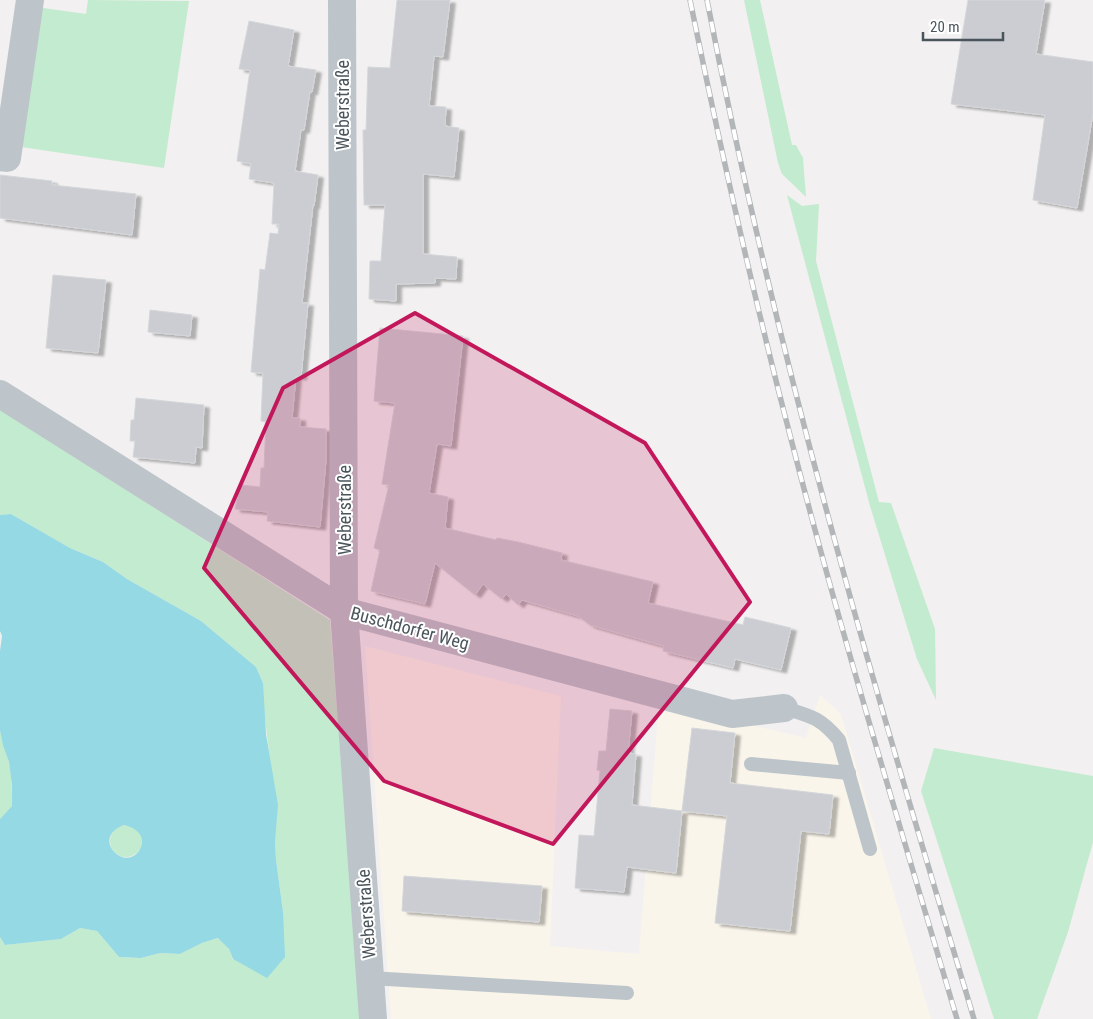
<svg xmlns="http://www.w3.org/2000/svg" width="1093" height="1019" font-family="'Roboto Condensed',sans-serif">
  <style>
    .commercial { fill: #faf5eb }
    .green { fill: #c3ebcf }
    .water { fill: #94d9e3; fill-rule: evenodd }
    .building { fill: #cbcdd2; stroke: #d4d7da; filter: url(#shadow) }
    .lines { fill: none; stroke-linecap: round; stroke-linejoin: round }
    .service { stroke: #bdc5cb; stroke-width: 14 }
    .minor { stroke: #bdc5cb; stroke-width: 28 }
    .rail-casing { stroke: #b3b6b9; stroke-width: 5.5 }
    .rail { stroke: #fff; stroke-width: 4; stroke-dasharray: 11; stroke-linecap: butt }
    .marked { fill: #c2185b; fill-opacity: 0.2; stroke: #c2185b; stroke-width: 4; stroke-linejoin: round }
    .labels { text-anchor: middle; dominant-baseline: central; stroke-width: 4; stroke-linejoin: round; paint-order: stroke }
    .street-label { font-size: 18px; fill: #4a545b; stroke: #fff }
  </style>
  <defs>
    <filter id="shadow"><feDropShadow dx="5.5" dy="3" stdDeviation="1" flood-color="#0004"/></filter>
  </defs>
  <rect width="100%" height="100%" fill="#f2f0f0"/>
  <polygon class="commercial" points="365,646 561,696 550,946 639,954 659,703 806,738 820,695 841,714 931,1019 391,1019"/>
  <g class="green">
    <polygon points="88,0 189,1 164,168 21,147 36,7 86,14"/>
    <polygon points="744,0 760,0 792,145 796,145 803,158 806,197 782,174 778,163"/>
    <polygon points="787,195 802,206 819,204 816,261 879,502 891,503 935,629 936,700 917,659 870,506"/>
    <polygon points="0,409 330,620 361,1019 0,1019 0,937 5,945 61,939 80,928 97,931 119,957 141,958 160,953 180,954 202,943 219,938 229,949 233,960 283,912 276,860 271,769 263,701 263,683 256,667 201,621 127,579 103,562 70,548 11,514 0,515"/>
    <path d="M0 731C2 742 6 751 9 762 12 776 12 791 12 806L0 819Z"/>
    <polygon points="934,748 1093,776 1093,842 1068,932 1037,1019 994,1019 921,791"/>
    <circle cx="126" cy="841" r="16"/>
  </g>
  <path class="water" d="M11 514 70 548 103 562 127 579 201 621 256 667 263 683 266 734 278 805 275 841 276 860 283 912 285 957 267 978 233 959 229 949 218 938 202 943 180 954 160 953 141 958 119 957 97 931 80 928 61 939 5 945 0 937V819L12 806V785L9 762 3 745 0 731V651L2 636 0 631V515ZM124 825C135 827 147 836 140 849 126 874 89 838 124 825Z"/>
  <g class="building">
    <polygon points="397,0 450,0 443,57 434,56 429,106 446,107 445,126 459,128 454,177 423,174 423,254 457,257 456,279 435,278 435,283 396,284 396,301 369,299 370,261 381,261 385,205 364,205 363,130 366,130 368,67 390,68"/>
    <polygon points="968,0 1045,0 1036,54 1093,62 1093,113 1077,208 1033,200 1045,115 951,104"/>
    <polygon points="249,21 294,30 288,66 316,70 312,92 310,91 304,130 301,130 295,171 318,175 314,206 313,205 302,303 308,303 301,377 296,376 292,418 300,418 300,427 326,429 326,460 320,527 267,521 268,512 235,509 240,485 260,487 261,468 264,468 266,422 261,421 263,373 251,372 260,269 265,270 270,233 278,234 279,224 272,224 274,183 249,179 251,164 237,161 250,70 239,69"/>
    <polygon points="0,175 52,181 52,185 136,194 132,235 0,218"/>
    <polygon points="53,275 106,280 98,353 46,348"/>
    <polygon points="150,310 192,315 190,336 148,332"/>
    <polygon points="380,328 463,336 451,446 437,444 429,493 448,497 445,528 496,540 497,538 518,542 562,553 561,560 653,582 648,603 743,625 745,617 791,628 781,670 735,659 733,668 663,651 664,646 590,625 578,616 522,600 518,605 506,594 502,599 483,584 475,595 435,563 425,604 371,591 380,550 374,548 389,485 382,484 395,403 374,401"/>
    <polygon points="136,398 204,405 202,448 196,447 195,463 133,457 135,441 130,441 131,420 134,420"/>
    <polygon points="610,709 632,711 628,753 636,754 632,805 682,811 676,873 627,867 624,892 575,888 579,835 594,836 600,771 597,770 599,751 606,751"/>
    <polygon points="692,728 735,733 730,783 833,795 829,834 801,831 790,931 715,923 727,816 682,811"/>
    <polygon points="404,876 542,886 539,922 402,911"/>
  </g>
  <g class="lines">
    <g class="service">
      <path d="M784 708C811 716 821 718 839 740L870 849"/>
      <polyline points="751,764 849,773"/>
      <polyline points="370,978 627,993"/>
    </g>
    <g class="minor">
      <polyline points="342,0 344,611 373,1019"/>
      <polyline points="0,157 7,158 30,0"/>
      <polyline points="0,394 344,611 732,714 784,708"/>
    </g>
    <g class="rail-casing">
      <g id="rail">
        <path d="M690 0C720 147 753 294 791 439 841 634 900 826 957 1019"/>
        <path d="M707 0C744 191 790 379 842 567 883 718 929 868 974 1019"/>
      </g>
    </g>
    <use href="#rail" class="rail"/>
  </g>
  <path class="marked" d="M415 313 645 443 750 602 553 844 384 781 204 568 283 388Z"/>
  <g class="labels">
    <g class="street-label">
      <text transform="translate(342 105) rotate(-90)">Weberstraße</text>
      <text transform="translate(344 510) rotate(-90)">Weberstraße</text>
      <text transform="translate(410 628) rotate(15)">Buschdorfer Weg</text>
      <text transform="translate(366 914) rotate(-94)">Weberstraße</text>
    </g>
  </g>
  <path d="M923 32v8h80v-8" fill="none" stroke="#4a545b" stroke-width="2.5"/>
  <text x="930" y="32" font-size="15" fill="#4a545b" stroke="#ffffff" stroke-width="4" paint-order="stroke">20 m</text>
</svg>
